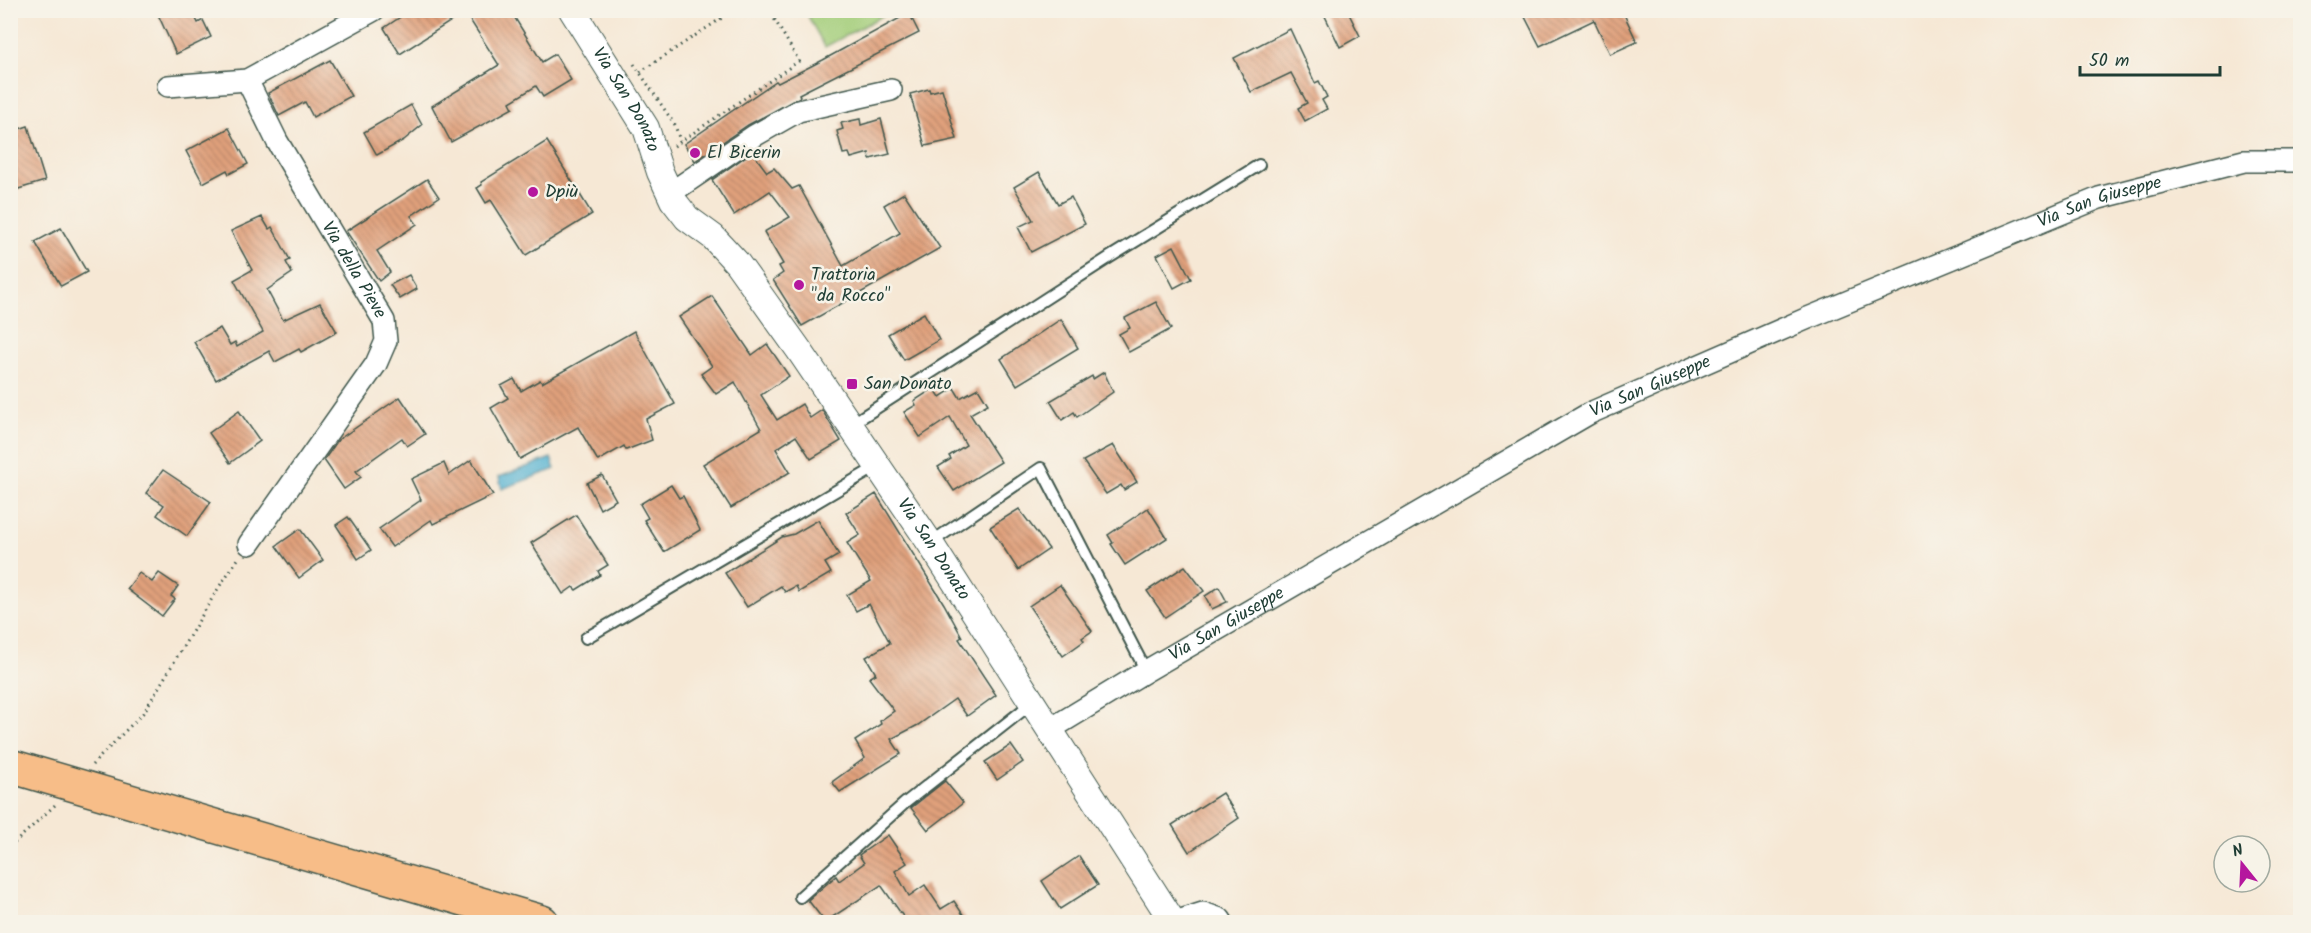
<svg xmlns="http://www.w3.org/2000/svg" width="2311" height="933" font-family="Kalam,sans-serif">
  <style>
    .green { fill: #a3cd79; stroke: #618556; stroke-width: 1.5 }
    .water { fill: #54b2d2; stroke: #3a7883; stroke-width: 1.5 }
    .building { fill: url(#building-back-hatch) }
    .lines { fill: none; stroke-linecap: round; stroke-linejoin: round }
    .service-casing { stroke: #3f574c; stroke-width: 14 }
    .minor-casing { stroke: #3f574c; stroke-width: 24 }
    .tertiary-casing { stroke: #3f574c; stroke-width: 28 }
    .primary-casing { stroke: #3f574c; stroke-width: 36 }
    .path { stroke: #3f574c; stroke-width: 3; stroke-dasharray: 1.5 4.5; stroke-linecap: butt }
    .service { stroke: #fff; stroke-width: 10 }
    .minor { stroke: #fff; stroke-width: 21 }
    .tertiary { stroke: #fff; stroke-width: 26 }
    .primary { stroke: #f7bd88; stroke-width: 33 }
    .poi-dot { fill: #b5179e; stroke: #f7f3e8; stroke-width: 2 }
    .labels { text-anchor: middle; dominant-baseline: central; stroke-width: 5; stroke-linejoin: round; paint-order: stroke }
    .street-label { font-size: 18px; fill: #1f3d34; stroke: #f7f3e8 }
    .poi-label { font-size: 18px; fill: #1f3d34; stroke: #f7f3e8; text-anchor: start }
  </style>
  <defs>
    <pattern id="building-back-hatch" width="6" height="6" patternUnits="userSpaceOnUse" patternTransform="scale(1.5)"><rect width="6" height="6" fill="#e0a07b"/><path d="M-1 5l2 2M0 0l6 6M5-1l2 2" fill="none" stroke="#b58466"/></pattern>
  </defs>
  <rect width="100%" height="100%" fill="#f7f3e8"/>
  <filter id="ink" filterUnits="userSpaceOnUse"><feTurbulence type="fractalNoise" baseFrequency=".0167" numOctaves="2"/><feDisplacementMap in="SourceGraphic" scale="12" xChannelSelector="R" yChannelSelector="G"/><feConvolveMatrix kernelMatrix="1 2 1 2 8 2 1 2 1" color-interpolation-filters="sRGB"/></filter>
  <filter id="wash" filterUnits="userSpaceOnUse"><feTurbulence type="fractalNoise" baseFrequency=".008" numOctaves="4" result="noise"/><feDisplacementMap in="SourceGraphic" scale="24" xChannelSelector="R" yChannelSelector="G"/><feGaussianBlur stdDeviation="1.35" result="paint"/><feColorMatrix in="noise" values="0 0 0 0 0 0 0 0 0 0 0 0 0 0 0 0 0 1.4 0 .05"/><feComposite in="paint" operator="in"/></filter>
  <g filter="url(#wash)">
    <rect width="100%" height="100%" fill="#f6e8d5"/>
    <polygon class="green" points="805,11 891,11 825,47"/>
    <polygon class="water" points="551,458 555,469 502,489 499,477"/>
    <g id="blocks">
      <g class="building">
        <polygon points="156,10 192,10 198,23 203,20 211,37 176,54"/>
        <polygon points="411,10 510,10 542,62 555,54 571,80 543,97 536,86 510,102 513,108 451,142 432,106 499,65 465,12 400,54 384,28"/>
        <polygon points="1322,10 1347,10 1360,36 1340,47"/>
        <polygon points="1539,10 1622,10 1637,42 1610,54 1594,20 1540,46 1525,17"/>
        <polygon points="909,13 919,33 799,94 800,97 748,125 695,161 684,144 776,81 778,83 823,60"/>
        <polygon points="1290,29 1315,83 1319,81 1327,97 1322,100 1327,109 1305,121 1298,108 1307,103 1291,73 1251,92 1234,58"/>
        <polygon points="330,60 351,96 313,117 305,102 279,116 268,93"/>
        <polygon points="929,89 930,92 942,89 957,139 925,146 910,94"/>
        <polygon points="411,105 422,125 404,140 377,155 364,132"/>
        <polygon points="860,119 861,125 881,119 890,154 870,159 869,153 851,158 849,153 843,154 837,131 843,129 841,123"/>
        <polygon points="28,126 45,181 15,190 10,173 10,132"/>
        <polygon points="229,128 248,164 229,174 227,170 203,183 186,151"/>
        <polygon points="547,141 592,214 526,255 491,200 486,203 477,188 482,185 481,182"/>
        <polygon points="752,152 767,172 774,168 792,189 799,186 843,266 900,233 884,205 904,193 940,248 802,326 773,280 783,273 779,266 783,264 764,232 790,217 770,191 734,215 712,180"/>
        <polygon points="1039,172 1058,204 1071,197 1085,224 1031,252 1018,227 1033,220 1014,187"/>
        <polygon points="427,179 439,197 411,216 417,224 377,251 390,272 379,281 346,231"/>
        <polygon points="262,217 269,229 272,227 290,260 286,262 292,273 267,290 283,320 320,303 337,332 301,352 299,349 275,362 269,351 216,380 194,342 220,328 230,345 235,342 237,347 263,332 234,280 252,270 231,231"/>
        <polygon points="61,228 87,272 61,286 35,242"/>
        <polygon points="1174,246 1191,279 1174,288 1157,255"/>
        <polygon points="409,275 417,289 400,299 390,285"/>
        <polygon points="712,296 752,355 767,344 789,376 761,395 777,420 802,404 810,418 822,410 841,441 811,459 796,436 776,449 790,472 731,508 703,464 761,429 735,382 716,394 701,374 712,366 679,317"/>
        <polygon points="1156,302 1171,329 1129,352 1119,334 1130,328 1125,318"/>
        <polygon points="924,313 939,340 904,360 888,334"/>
        <polygon points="1061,319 1078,348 1017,385 1001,359"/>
        <polygon points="634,331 675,404 646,419 652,440 626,450 624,446 598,461 578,427 520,459 491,408 508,398 501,386 514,379 521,391 540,380 542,383"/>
        <polygon points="1104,372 1113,392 1077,417 1074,412 1062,420 1050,401 1092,376 1093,379"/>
        <polygon points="934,388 940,397 954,388 960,398 978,388 988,404 970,414 1001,462 954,491 938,467 951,459 949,456 966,445 950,417 920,437 904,412 916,405 914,401"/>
        <polygon points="400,397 425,434 407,446 402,438 356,471 361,477 344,489 324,460 338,440"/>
        <polygon points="239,411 260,441 230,463 209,433"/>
        <polygon points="1113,445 1137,482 1124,490 1121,485 1106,494 1083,461"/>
        <polygon points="471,460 493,495 433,524 431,520 392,547 379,529 421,500 411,479 444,463 449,475"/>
        <polygon points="163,470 211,502 187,536 157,515 164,505 146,493"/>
        <polygon points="602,475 616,500 600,509 587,483"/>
        <polygon points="671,485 679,498 683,496 700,530 664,552 644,520 648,518 640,504"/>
        <polygon points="876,494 944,604 962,637 959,639 996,695 967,716 955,699 918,725 891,739 901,754 840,792 832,782 865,758 855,741 881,724 880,721 894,711 869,678 876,674 866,657 890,643 869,604 856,611 847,595 871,581 847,543 860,535 846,513"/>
        <polygon points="1148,508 1167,538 1125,565 1111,544 1113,543 1108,535"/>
        <polygon points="1019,509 1049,549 1018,570 990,527"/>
        <polygon points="576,515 608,565 598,571 600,575 576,590 573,587 563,594 531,543"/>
        <polygon points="348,517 371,550 358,559 336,525"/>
        <polygon points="818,520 839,555 825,563 831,573 799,592 796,586 785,592 781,586 747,607 725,573 782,537 794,534"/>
        <polygon points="300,529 323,560 299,578 276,546"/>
        <polygon points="1185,566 1204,591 1165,617 1147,591"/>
        <polygon points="139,573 152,582 159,573 178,586 171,596 175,599 162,616 127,589"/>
        <polygon points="1060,585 1092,631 1082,638 1084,641 1063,656 1029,606"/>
        <polygon points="1219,587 1227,602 1212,609 1205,596"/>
        <polygon points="1011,745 1023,762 997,780 985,762"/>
        <polygon points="945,781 963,803 928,830 911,808"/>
        <polygon points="1222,793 1239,818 1189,852 1172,825"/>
        <polygon points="888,835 907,863 895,871 909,896 925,885 941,909 954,901 968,922 907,922 881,885 825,922 808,900 836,876 839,881 864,863 859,855"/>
        <polygon points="1079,856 1098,885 1060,909 1042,881"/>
      </g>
    </g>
  </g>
  <g filter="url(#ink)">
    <use href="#blocks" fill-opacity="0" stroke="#3f574c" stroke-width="1.5"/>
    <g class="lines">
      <g class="service-casing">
        <g id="service">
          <polyline points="850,425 1110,257 1259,165"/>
          <polyline points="930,543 1041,468 1146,671"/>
          <polyline points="586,638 878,466"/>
          <polyline points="800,897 905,803 1032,703"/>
        </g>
      </g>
      <g class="minor-casing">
        <g id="minor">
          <path id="s1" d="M247 80 277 141 384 321 386 341 376 364 249 544"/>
          <polyline points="168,86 247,80 374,10"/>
          <polyline points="669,194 754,136 798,111 891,90"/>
          <path id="s2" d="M1049 730 1146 671 1590 413 1808 318 2099 198 2244 161H2300"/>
          <polyline points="1175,922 1203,913 1220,919 1222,922"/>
        </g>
      </g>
      <g class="tertiary-casing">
        <g id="tertiary">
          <path id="s3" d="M572 10 646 128 660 172 673 200 687 218 713 237 737 263 799 350 930 543 1173 922"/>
        </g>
      </g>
      <g class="primary-casing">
        <polyline id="primary" points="10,766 542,922"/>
      </g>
      <g class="path">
        <polyline points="634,64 675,125 680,141"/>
        <polyline points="640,72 734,10"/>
        <polyline points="674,146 799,61 769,10"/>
        <polyline points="92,765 144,712 219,587 238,559"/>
        <polyline points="10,847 55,805"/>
      </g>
      <use href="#service" class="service"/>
      <use href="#minor" class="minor"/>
      <use href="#tertiary" class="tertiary"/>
      <use href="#primary" class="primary"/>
    </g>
  </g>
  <g class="poi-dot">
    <circle cx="695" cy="153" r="6"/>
    <circle cx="533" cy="192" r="6"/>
    <circle cx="799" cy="285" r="6"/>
    <rect x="846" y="378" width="12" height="12" rx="3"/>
  </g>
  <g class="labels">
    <g class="street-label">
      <text stroke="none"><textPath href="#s3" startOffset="105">Via San Donato</textPath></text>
      <text stroke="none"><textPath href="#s2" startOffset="1179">Via San Giuseppe</textPath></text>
      <text stroke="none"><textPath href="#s1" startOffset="218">Via della Pieve</textPath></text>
      <text stroke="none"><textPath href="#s2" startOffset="693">Via San Giuseppe</textPath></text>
      <text stroke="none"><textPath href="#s3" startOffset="654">Via San Donato</textPath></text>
      <text stroke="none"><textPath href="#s2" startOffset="207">Via San Giuseppe</textPath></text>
    </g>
    <g class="poi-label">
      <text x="707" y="153">El Bicerin</text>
      <text x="545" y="192">Dpiù</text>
      <text x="811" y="275">Trattoria<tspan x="811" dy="21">"da Rocco"</tspan></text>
      <text x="864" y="384">San Donato</text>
    </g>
  </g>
  <rect width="2311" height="933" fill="none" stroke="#f7f3e8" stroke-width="36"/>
  <g transform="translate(2242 864) rotate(342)"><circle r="28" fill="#f7f3e8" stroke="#a1aaa0" stroke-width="1.5"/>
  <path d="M0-4.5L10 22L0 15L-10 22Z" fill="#b5179e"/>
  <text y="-9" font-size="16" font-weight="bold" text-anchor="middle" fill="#1f3d34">N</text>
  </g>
  <path d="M2080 66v9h140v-9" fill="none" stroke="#1f3d34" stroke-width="3"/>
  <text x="2089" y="66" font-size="18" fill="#1f3d34" stroke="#f7f3e8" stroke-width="4.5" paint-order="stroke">50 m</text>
</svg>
